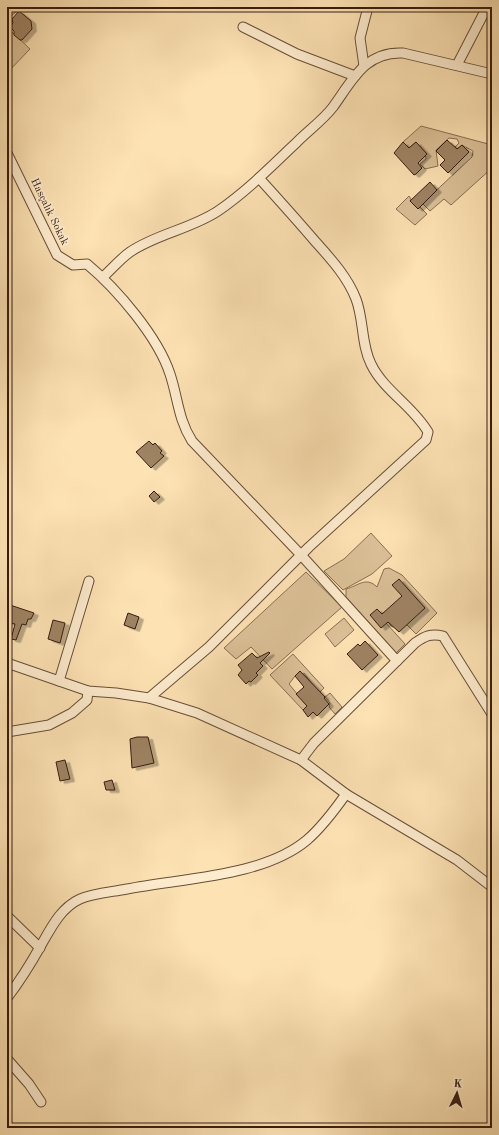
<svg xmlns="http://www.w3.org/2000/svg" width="499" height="1135" font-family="'Old Standard TT',serif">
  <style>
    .green { fill: #dbc097; stroke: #896e53 }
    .building { fill: #9e8364; stroke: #371c0f; filter: url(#shadow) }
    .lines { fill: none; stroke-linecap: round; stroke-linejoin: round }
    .street-casing { stroke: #684e38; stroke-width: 11 }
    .street { stroke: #feecce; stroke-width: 9 }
    .labels { text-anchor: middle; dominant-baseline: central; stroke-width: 3.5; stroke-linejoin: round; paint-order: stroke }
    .street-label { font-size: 11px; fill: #371c0f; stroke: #feecce }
  </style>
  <defs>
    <filter id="shadow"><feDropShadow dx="4.5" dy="2.5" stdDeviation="0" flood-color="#0004"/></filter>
  </defs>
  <rect width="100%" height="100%" fill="#fde2b3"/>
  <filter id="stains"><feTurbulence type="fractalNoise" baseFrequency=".005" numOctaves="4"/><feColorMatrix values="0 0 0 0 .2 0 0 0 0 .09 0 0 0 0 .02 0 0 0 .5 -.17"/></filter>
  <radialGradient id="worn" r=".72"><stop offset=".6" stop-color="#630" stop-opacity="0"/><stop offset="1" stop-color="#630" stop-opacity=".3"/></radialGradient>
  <g class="green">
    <polygon points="7,7 17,7 20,9 11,16 11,31 30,49 7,73"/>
    <polygon points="421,126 492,145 492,168 451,205 444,199 430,211 423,204 426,200 472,157 473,151 462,145 456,151 453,149 459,143 457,139 449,138 436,150 438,166 425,169 420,164 426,159 425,152 416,142 411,146 412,151 403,142"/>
    <polygon points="409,196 411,199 410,201 418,209 420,207 427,214 415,225 396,209"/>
    <polygon points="371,533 392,556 372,574 343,590 324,571 344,559"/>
    <path d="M389 568 402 575 437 613 416 634 407 625 392 627 388 622 386 623 405 644 396 653 346 597V589C358 586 366 576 377 587L384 569Z"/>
    <polygon points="306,572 342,607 272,669 251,647 236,659 224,648"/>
    <polygon points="344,618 354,630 335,647 325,634"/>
    <polygon points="293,654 324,688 319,693 304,673 295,676 289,684 307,706 303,710 270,675"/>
    <polygon points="330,693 342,707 335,714 329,707 330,703 325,697"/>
  </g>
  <g class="building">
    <polygon points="19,11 31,21 32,29 22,40 20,40 14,35 14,31 10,27 13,23 12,19"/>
    <polygon points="447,140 457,149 462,145 469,152 448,173 440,165 445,160 436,151"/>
    <polygon points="403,142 409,148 416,142 427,154 418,163 422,168 416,174 414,175 394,153"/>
    <polygon points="430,182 437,190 418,209 410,201"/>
    <polygon points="149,441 153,445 155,443 162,451 160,453 164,456 151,468 136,452"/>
    <polygon points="154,491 160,497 154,502 149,496"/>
    <polygon points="399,579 425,608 399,632 388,622 381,628 370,615 377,609 382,614 402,596 392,585"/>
    <polygon points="10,605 34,613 31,619 28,619 26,625 22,624 16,640 11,639 15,624 7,622 7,613"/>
    <polygon points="128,613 139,617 135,629 124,625"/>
    <polygon points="53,620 65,623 60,643 48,639"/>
    <polygon points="365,641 378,655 362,670 347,654 358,644 360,646"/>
    <polygon points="269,652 270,653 260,663 263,666 256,673 258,675 251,682 249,681 246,684 238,675 242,670 238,665 252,653 257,658"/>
    <polygon points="300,671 325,697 324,698 329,704 317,716 313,712 308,717 303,710 307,706 296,694 304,687 295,676"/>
    <polygon points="137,737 148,737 154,763 132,768 130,739"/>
    <polygon points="65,760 70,779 60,781 56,762"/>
    <polygon points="112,780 115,790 106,790 104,782"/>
  </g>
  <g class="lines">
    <g class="street-casing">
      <g id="street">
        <polyline points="243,27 297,54 355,76"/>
        <polyline points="457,65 487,7"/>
        <polyline points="364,66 360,38 368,7"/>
        <path d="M7 153 57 255 73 265 87 264C117 289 158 337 170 374 178 398 178 419 192 441L302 556 397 661"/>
        <path d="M103 277C112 269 120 259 130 252 156 234 191 229 218 211 247 191 273 165 298 141 309 130 323 120 333 107 352 81 365 51 403 53L492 74"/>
        <path d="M7 663 88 691 116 693 149 698 209 647 309 547 426 440 428 432C413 406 384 391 371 364 361 344 364 320 356 299 347 276 330 258 314 240 296 219 278 199 259 178"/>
        <polyline points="59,681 89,581"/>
        <path d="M149 698 197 713 301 760 314 743 415 643C425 636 431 633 443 636L492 714"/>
        <polyline points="7,732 49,725 72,713 87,700 88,691"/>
        <polyline points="346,794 457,860 492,887"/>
        <polyline points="7,916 40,948"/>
        <path d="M7 998C19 982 30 965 40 947 50 930 60 908 80 899 94 893 112 892 127 889 182 878 263 877 307 840 322 827 334 811 346 794L301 760"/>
        <polyline points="7,1059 29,1084 41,1102"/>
      </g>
    </g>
    <use href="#street" class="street"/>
  </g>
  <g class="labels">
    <g class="street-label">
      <text transform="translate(49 212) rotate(64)">Hasçalık Sokak</text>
    </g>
  </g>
  <rect width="499" height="1135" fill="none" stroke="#fde2b3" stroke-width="24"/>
  <rect x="8" y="8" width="483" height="1119" fill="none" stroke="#371c0f" stroke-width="2"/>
  <rect x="12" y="12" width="475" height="1111" fill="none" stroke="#371c0f"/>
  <g transform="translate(457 1093) rotate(5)" stroke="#feecce" stroke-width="3" paint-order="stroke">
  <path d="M0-3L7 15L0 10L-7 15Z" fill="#371c0f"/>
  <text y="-6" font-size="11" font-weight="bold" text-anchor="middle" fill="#371c0f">K</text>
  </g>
  <rect width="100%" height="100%" filter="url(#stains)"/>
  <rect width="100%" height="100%" fill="url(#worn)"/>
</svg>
